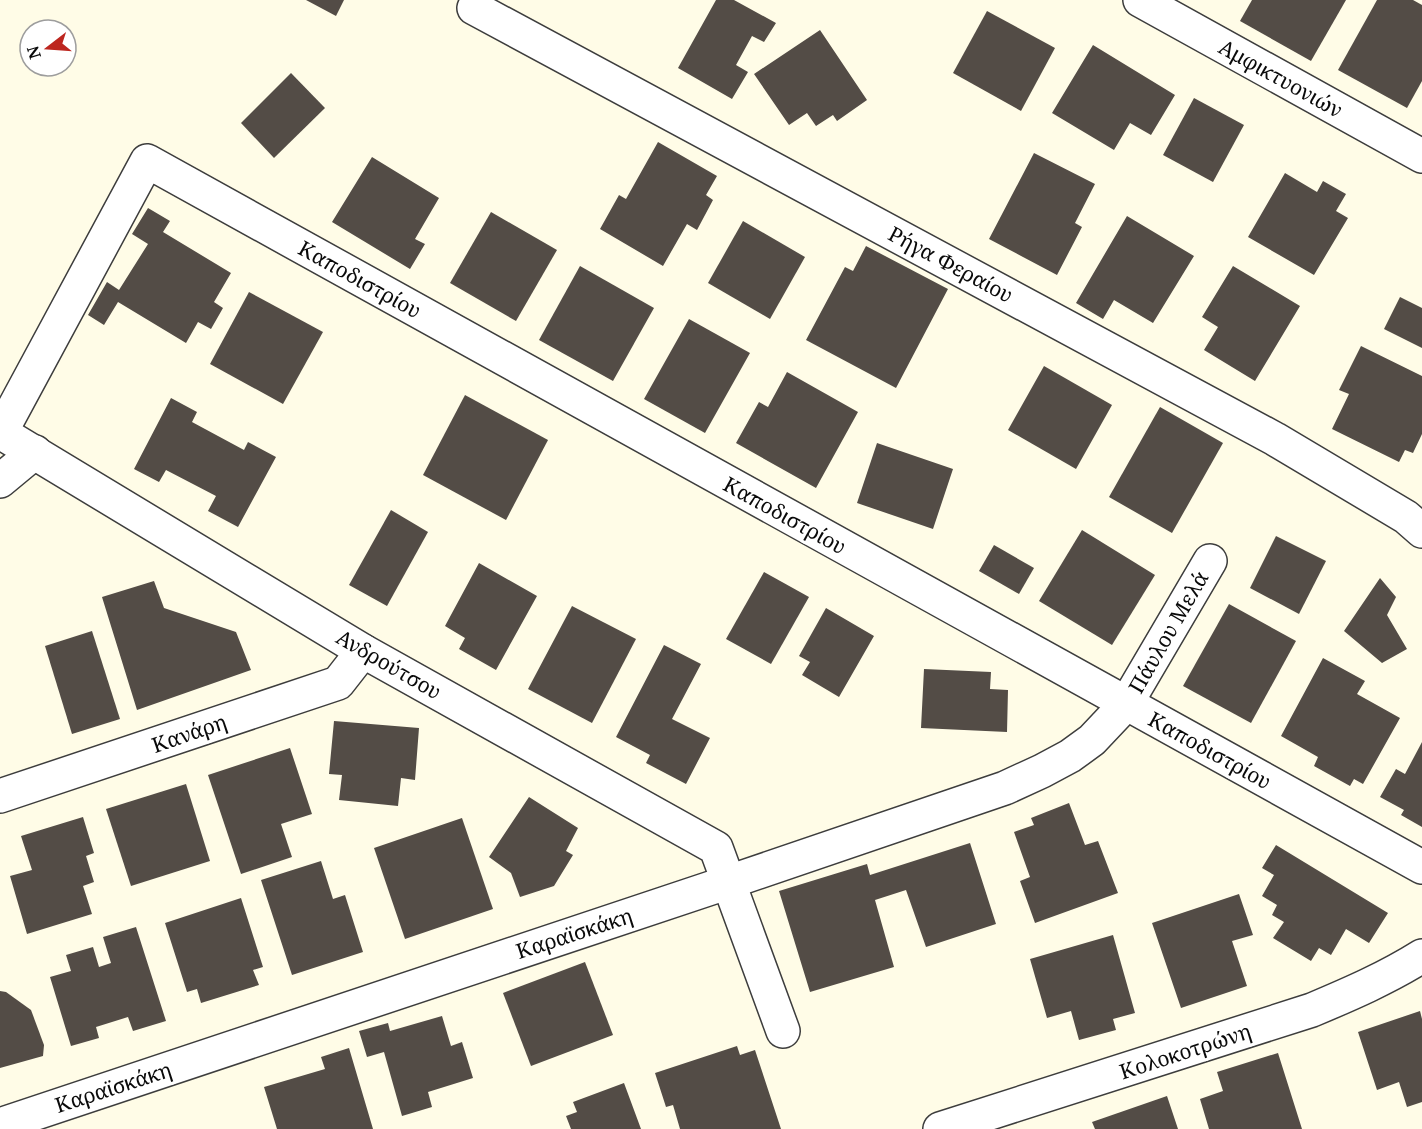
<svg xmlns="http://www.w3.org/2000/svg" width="1422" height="1129" font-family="'Noto Serif',serif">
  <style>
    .building { fill: #534c46 }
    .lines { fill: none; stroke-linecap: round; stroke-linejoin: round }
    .minor-casing { stroke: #3d3d3d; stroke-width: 36 }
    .minor { stroke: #fff; stroke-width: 33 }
    .labels { text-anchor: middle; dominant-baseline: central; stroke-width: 6; stroke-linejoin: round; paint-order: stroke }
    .street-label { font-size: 21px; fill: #0a0a0a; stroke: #fff }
  </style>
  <rect width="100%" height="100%" fill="#fffce7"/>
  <g class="building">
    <polygon points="306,0 344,0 336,16"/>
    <polygon points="716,0 734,0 776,23 764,42 752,36 736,65 748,72 732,99 678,68"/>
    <polygon points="1252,0 1346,0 1311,61 1240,21"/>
    <polygon points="1377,0 1413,0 1422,5 1422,81 1407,108 1338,70"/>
    <polygon points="987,11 1055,48 1021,111 953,73"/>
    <polygon points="820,30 867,100 837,121 833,115 816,126 807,113 789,125 754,74"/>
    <polygon points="1093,45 1175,95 1151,135 1130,123 1114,150 1052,113"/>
    <polygon points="291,73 325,108 274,158 241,123"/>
    <polygon points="1194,98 1244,125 1213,182 1163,155"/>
    <polygon points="658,142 717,176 706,195 713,200 697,230 687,224 663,266 600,229 619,195 626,199"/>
    <polygon points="1034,153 1095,184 1075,223 1082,227 1057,275 989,239"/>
    <polygon points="372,157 439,198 415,239 425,244 410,269 332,222"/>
    <polygon points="1285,173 1317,192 1323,181 1346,194 1336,211 1348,218 1314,275 1248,237"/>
    <polygon points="148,208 170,221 163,232 231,273 214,302 223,308 211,329 198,322 186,343 118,302 104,325 88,315 107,282 119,290 148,244 132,234"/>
    <polygon points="491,212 557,250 516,321 450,283"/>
    <polygon points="1127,216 1194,256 1153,323 1114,300 1103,319 1076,303"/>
    <polygon points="743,221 805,257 770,319 708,283"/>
    <polygon points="866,246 948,289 896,388 806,340 845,267 853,271"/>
    <polygon points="580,266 654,308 613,381 539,340"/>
    <polygon points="1233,266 1300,306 1255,381 1204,350 1218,327 1202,317"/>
    <polygon points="249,292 323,332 283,404 210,364"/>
    <polygon points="1400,297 1422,308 1422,348 1384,329"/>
    <polygon points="689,319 750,353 705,433 644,399"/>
    <polygon points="1361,346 1422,376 1422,434 1413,453 1405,450 1399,462 1332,429 1349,394 1339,390"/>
    <polygon points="1044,366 1112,405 1076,469 1008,430"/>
    <polygon points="787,372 858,412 816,488 736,443 759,402 768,407"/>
    <polygon points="465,395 548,440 506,520 423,475"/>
    <polygon points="171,398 197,412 192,422 244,450 248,442 276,457 238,527 208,511 216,496 166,470 159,482 134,469"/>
    <polygon points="1160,407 1223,443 1172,533 1109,497"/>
    <polygon points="877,443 953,469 933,529 857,503"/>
    <polygon points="391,510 428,532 387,606 349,585"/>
    <polygon points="1082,530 1155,575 1112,645 1039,601"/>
    <polygon points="1276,536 1326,561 1299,614 1250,588"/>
    <polygon points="994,545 1034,568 1019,594 979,571"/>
    <polygon points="479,563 537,596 496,670 459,649 465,638 445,626"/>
    <polygon points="764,572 809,597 771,664 726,639"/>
    <polygon points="1380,578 1396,597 1387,615 1407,649 1382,663 1344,631"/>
    <polygon points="154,581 164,608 236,632 251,670 137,710 102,597"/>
    <polygon points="1229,604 1296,641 1251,723 1183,686"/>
    <polygon points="572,606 636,639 592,723 528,689"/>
    <polygon points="826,608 874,636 839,697 802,675 810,662 799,656"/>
    <polygon points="92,631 120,719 72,734 45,646"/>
    <polygon points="664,645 701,664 672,719 710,738 686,784 646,763 650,755 616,737"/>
    <polygon points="1323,658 1365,681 1357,694 1400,718 1363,784 1354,779 1350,786 1314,766 1318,757 1281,736"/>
    <polygon points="924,669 991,672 990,689 1008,690 1007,732 921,728"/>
    <polygon points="334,721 419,728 415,780 401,778 398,806 339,800 342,775 329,774"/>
    <polygon points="1422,742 1422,827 1401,815 1404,810 1380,797 1396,769 1405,774"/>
    <polygon points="290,748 312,814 281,824 292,857 241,874 208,775"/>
    <polygon points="186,784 210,861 131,886 106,809"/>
    <polygon points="529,797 578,828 566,851 573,855 554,886 520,897 511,873 489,857"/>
    <polygon points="1069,803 1085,845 1098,841 1118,893 1035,923 1020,881 1030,877 1014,832 1034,825 1031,818"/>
    <polygon points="83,817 94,853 86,856 94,882 83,886 92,914 27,934 10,876 32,870 21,836"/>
    <polygon points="462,818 493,909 405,939 374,848"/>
    <polygon points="970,843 996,924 926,947 906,890 875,900 894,967 810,992 779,891 867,864 870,875"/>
    <polygon points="1276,845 1388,913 1369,943 1346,929 1331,955 1319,948 1311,961 1273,938 1284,922 1272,915 1277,905 1262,896 1274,875 1262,868"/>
    <polygon points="321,861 333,899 345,895 363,952 292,975 261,880"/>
    <polygon points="1239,894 1253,935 1232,941 1247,986 1181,1008 1152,923"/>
    <polygon points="241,898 263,967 253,970 259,985 201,1003 197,989 187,992 165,923"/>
    <polygon points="136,927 166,1021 133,1031 128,1017 96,1027 99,1038 71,1046 50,977 71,971 66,955 93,947 99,967 111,963 103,937"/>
    <polygon points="1113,935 1135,1013 1113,1019 1116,1030 1079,1040 1071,1011 1047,1018 1030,959"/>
    <polygon points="585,962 613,1035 531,1066 503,993"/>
    <polygon points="0,991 6,992 31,1010 44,1045 43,1056 0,1068"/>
    <polygon points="1420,1011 1422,1019 1422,1102 1407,1107 1399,1082 1377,1090 1358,1032"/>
    <polygon points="442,1016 451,1046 462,1042 473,1078 428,1092 432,1107 402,1116 384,1052 367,1057 359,1031 388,1023 390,1031"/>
    <polygon points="737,1046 740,1055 755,1050 781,1129 680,1129 673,1105 666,1107 655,1073"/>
    <polygon points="349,1048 373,1129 277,1129 264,1087 325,1069 321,1057"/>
    <polygon points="1278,1053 1302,1129 1209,1129 1200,1099 1223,1091 1217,1072"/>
    <polygon points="624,1083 641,1129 571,1129 566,1116 577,1112 573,1102"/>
    <polygon points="1167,1096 1178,1129 1095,1129 1092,1122"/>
  </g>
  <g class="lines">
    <g class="minor-casing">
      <g id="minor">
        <polyline points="1140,0 1422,156"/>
        <polyline points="474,8 1275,439 1406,517 1422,531"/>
        <polyline points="0,432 363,651 716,848 783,1031"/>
        <polyline points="1,432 147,161 1422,867"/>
        <polyline points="0,481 35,452"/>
        <polyline points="0,796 338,683 363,651"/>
        <polyline points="0,1125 729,882 1005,788 1042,771 1070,756 1092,740 1126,704 1210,561"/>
        <path d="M940 1129 1312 1010C1350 994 1387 978 1422 956"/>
      </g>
    </g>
    <use href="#minor" class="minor"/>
  </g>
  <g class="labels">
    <g class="street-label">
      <text transform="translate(1281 78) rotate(29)">Αμφικτυονιών</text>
      <text transform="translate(951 264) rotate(28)">Ρήγα Φεραίου</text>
      <text transform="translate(360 279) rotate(29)">Καποδιστρίου</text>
      <text transform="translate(785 515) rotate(29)">Καποδιστρίου</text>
      <text transform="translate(1168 632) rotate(-60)">Πάυλου Μελά</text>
      <text transform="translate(389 664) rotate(30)">Ανδρούτσου</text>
      <text transform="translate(189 733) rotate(-19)">Κανάρη</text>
      <text transform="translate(1210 750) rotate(29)">Καποδιστρίου</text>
      <text transform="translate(574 933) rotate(-18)">Καραϊσκάκη</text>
      <text transform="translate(1185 1051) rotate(-18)">Κολοκοτρώνη</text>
      <text transform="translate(113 1087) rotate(-18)">Καραϊσκάκη</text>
    </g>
  </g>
  <g transform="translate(48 48) rotate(253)"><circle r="28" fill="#ffffff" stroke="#9d9d9d" stroke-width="1.5"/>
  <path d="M0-4.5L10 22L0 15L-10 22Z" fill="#bd261f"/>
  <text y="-9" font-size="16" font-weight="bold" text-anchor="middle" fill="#0a0a0a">N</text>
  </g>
</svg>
